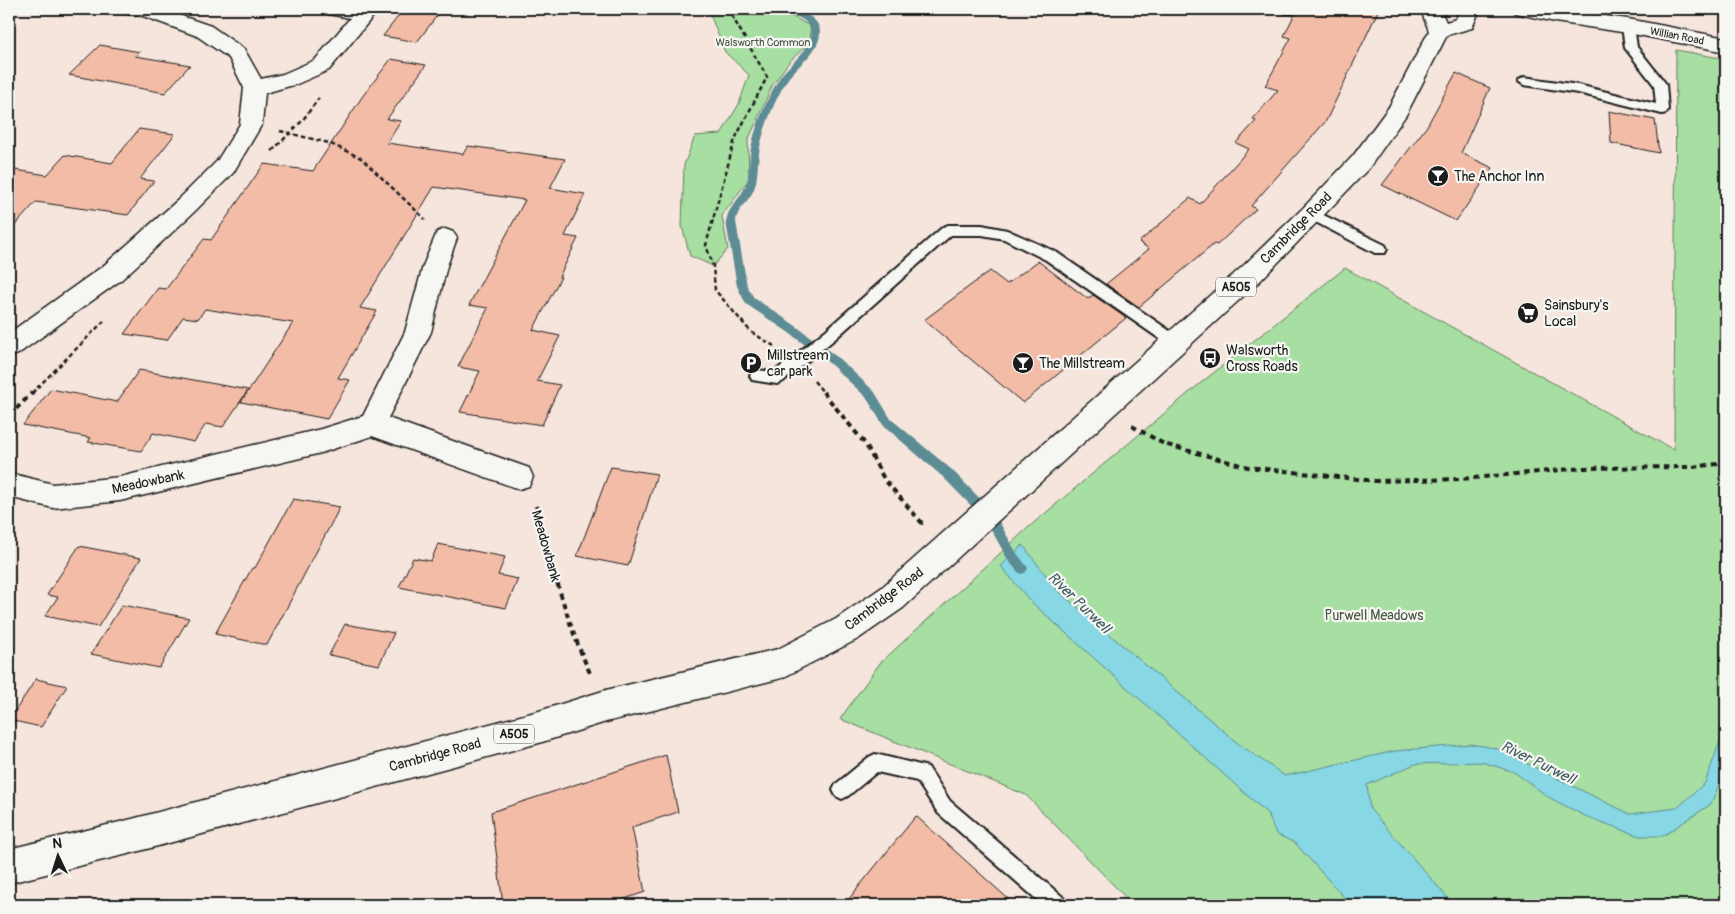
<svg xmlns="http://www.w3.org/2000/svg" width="1735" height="914" font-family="Pangolin,sans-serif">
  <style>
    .green { fill: #a7dea1; stroke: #627d5e }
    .water { fill: #87d7e4; stroke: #5c8c94 }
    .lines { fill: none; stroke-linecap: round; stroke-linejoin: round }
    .stream { fill: #5c8c94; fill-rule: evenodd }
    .building { fill: #f3bca7; stroke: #1c1c1c }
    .service-casing { stroke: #1c1c1c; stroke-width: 4 }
    .minor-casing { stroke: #1c1c1c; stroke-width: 3 }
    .tertiary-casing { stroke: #1c1c1c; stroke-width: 3 }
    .primary-casing { stroke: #1c1c1c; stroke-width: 3 }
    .path-far1 { stroke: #1c1c1c; stroke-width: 2.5; stroke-dasharray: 4.5 3; stroke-linecap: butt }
    .path { stroke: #1c1c1c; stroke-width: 4; stroke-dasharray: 5.5 4.5; stroke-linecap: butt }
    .service { fill: #f6f6f2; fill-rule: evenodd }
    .minor { fill: #f6f6f2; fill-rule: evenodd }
    .tertiary { fill: #f6f6f2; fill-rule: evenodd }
    .primary { fill: #f6f6f2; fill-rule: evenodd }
    .labels { text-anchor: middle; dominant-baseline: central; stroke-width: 4.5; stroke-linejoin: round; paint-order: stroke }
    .far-street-label { font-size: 11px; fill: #1c1c1c; stroke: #f6f6f2 }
    .far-park-label { font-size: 11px; fill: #465644; stroke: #f6f6f2 }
    .shield { fill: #f6f6f2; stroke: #5d5d5c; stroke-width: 1 }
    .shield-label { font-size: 12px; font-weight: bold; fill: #1c1c1c }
    .poi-label { font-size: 14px; fill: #1c1c1c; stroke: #f6f6f2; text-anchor: start }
    .street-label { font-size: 14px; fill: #1c1c1c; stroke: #f6f6f2 }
    .park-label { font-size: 14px; fill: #465644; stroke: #f6f6f2 }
    .water-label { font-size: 15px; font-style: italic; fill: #415d62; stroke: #f6f6f2 }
  </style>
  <rect width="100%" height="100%" fill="#f5e5dc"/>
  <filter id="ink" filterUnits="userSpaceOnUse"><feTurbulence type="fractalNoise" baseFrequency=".02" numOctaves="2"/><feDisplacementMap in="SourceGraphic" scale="10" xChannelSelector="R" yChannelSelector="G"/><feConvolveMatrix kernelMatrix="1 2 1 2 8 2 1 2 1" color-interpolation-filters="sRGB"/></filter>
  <g filter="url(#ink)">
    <g class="green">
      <polygon points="708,9 778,9 810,26 811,41 788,63 772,86 748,141 749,179 722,216 728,249 713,266 690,256 682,226 684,165 695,136 721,134 739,104 749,75 725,52"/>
      <polygon points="1676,50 1726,59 1726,905 1133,905 1026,795 840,719 880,663 1030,526 1197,386 1345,268 1674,450"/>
    </g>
    <polygon class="water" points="1023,545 1057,590 1240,745 1285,776 1395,751 1470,744 1495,748 1630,814 1677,808 1705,783 1726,725 1726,768 1711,804 1663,836 1639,836 1585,816 1550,798 1514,772 1482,762 1415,764 1367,785 1370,809 1454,905 1351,905 1295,843 1276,834 1268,814 1029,600 1001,566"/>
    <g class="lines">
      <path class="stream" d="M782 9C794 8 821 16 820 33 819 53 797 65 787 80 775 99 765 125 760 147 757 161 759 175 754 189 749 202 737 208 736 222L747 286 754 298 796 326 837 357 874 391 891 419 952 470 995 514 1016 552 1028 568 1026 572 1022 574 1018 572 1008 560 987 522 944 478 883 425 866 397 829 363 788 332 746 304 737 286 726 222C728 207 738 202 744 189 751 176 748 161 751 148 756 124 767 98 780 77 788 65 815 47 811 31 808 17 791 17 782 9Z"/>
    </g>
    <g class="building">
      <polygon points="404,9 442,9 417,42 383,36"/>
      <polygon points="1297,9 1379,9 1326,121 1251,206 1256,209 1217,245 1214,244 1139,307 1106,284 1149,249 1139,242 1190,198 1200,204 1249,149 1236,143 1256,121 1253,119 1278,90 1265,86 1291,38 1284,36"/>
      <polygon points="100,45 140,52 135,56 190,65 165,93 69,75"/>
      <polygon points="391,59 426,65 387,119 401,121 387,143 463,154 468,146 565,159 550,188 585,194 565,236 578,238 559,277 561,277 533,330 560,336 537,381 560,385 542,425 460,412 480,371 458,367 488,308 469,305 525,200 434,187 360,308 377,311 338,378 350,380 327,419 241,402 293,323 205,309 198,319 183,317 167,340 124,334 158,288 166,289 204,239 211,240 264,164 313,171 362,97"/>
      <polygon points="1456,73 1490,88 1461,153 1493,168 1456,221 1382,185 1427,126"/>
      <polygon points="1609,111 1655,120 1659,153 1611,143"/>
      <polygon points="139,129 175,134 140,179 154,181 128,215 36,202 9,232 9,169 47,175 65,155 112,163"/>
      <polygon points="1038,261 1088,299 1093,295 1126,318 1023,403 924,320 990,271 1007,284"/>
      <polygon points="139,370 248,390 223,427 206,424 194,442 153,433 141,451 88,442 91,438 23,425 51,389 117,402"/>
      <polygon points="611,467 657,474 628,566 577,556"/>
      <polygon points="293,499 340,507 267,645 215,634 252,568 255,568"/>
      <polygon points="438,544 505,557 498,575 518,579 506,608 399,587 413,558 431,561"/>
      <polygon points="79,546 141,558 98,627 45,616 58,597 47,595"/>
      <polygon points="122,605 189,618 159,668 91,654"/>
      <polygon points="345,624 394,633 379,665 329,655"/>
      <polygon points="36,679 67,686 41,727 9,720"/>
      <polygon points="666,755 678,812 632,827 645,892 607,905 503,905 491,812"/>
      <polygon points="916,816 1015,905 844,905"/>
    </g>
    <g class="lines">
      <g class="service-casing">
        <g id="service">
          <polygon points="1285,9 1295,9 1293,13 1285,13"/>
          <polygon points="1628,22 1634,26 1637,47 1666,84 1668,110 1666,113 1662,114 1578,93 1524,85 1518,81 1524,77 1578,85 1656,104 1654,85 1625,48 1622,26"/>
          <polygon points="1311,209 1385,245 1387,249 1385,253 1375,253 1306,217 1305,214 1306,211"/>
          <polygon points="948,225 982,225 1007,230 1056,252 1180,338 1182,342 1180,346 1175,348 1170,346 1046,260 1004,239 982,235 951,235 836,338 782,382 777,384 752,380 750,376 752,372 757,370 774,372 826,330 943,227"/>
          <polygon points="875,754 928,767 950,801 1064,898 1066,905 1043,905 938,813 917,781 877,772 848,796 842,799 836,796 833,790 836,784 869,757"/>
        </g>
      </g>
      <g class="minor-casing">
        <g id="minor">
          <polygon points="118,9 161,9 211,26 244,49 261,79 283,74 315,60 350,18 328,14 326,9 379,9 329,70 297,84 265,93 262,124 233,173 194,212 121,280 18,354 9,357 9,333 103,266 178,200 217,161 240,124 244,88 229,58 197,36 143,16 121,13"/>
          <polygon points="445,229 453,232 457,238 447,266 431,332 388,418 529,468 533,477 529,486 519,489 372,436 321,453 120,501 53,508 9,497 9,473 53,484 120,477 321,429 363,416 405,332 423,266 437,232"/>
        </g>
      </g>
      <g class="tertiary-casing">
        <polygon id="tertiary" points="1512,9 1551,9 1628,19 1726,38 1726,52 1628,33 1555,22 1515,13"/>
      </g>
      <g class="primary-casing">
        <polygon id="primary" points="1423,9 1443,9 1442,13 1446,22 1456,19 1460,9 1480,9 1472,28 1447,35 1406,115 1369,168 1319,220 1261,280 903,608 858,639 782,678 606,722 539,743 132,853 9,883 9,849 132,819 539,711 606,690 778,649 836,619 881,588 1243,266 1303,208 1353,156 1389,107 1429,31 1422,13"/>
      </g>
      <g class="path-far1">
        <polyline points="728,9 767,77 735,139 706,245 713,266 715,290 751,332 774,346"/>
        <polyline points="280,131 329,143 361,158 425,219"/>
        <polyline points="272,151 302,121 319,98"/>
        <polyline points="814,381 824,393"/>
        <polyline points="32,393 104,321"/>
      </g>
      <g class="path">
        <polyline points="823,392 866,445 884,479 922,523 924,522"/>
        <polyline points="9,416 33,392"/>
        <polyline points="1132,426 1164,444 1248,467 1375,481 1461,479 1583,468 1692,467 1726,463"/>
        <path d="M536 506C552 563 565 619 590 673"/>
      </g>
      <use href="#service" class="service"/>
      <use href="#minor" class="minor"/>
      <use href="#tertiary" class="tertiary"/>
      <use href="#primary" class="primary"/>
    </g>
  </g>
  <defs>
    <g id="bar-disc" transform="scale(1.125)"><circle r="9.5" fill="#1c1c1c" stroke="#f6f6f2"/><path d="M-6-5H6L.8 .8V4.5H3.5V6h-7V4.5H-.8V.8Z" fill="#fff"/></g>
    <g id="supermarket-disc" transform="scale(1.125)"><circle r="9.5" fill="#1c1c1c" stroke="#f6f6f2"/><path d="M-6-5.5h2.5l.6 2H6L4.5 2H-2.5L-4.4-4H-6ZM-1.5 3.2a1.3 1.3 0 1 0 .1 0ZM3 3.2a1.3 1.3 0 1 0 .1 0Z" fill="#fff"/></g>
    <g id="bus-disc" transform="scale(1.125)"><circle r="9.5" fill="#1c1c1c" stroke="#f6f6f2"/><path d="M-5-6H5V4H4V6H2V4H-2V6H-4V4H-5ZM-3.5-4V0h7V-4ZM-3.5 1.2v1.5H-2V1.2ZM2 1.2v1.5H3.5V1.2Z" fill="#fff"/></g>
    <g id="parking-disc" transform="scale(1.125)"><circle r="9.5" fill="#1c1c1c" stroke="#f6f6f2"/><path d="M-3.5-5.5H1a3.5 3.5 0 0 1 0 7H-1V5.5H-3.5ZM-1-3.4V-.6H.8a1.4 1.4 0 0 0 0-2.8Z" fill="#fff"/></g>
  </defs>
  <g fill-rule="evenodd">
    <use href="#bar-disc" x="1438" y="176"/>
    <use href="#supermarket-disc" x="1528" y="313"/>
    <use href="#bus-disc" x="1210" y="358"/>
    <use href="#parking-disc" x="751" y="363"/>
    <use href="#bar-disc" x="1023" y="363"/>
  </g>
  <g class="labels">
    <g class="far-street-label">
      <text transform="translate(1677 36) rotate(11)">Willian Road</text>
    </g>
    <g class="far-park-label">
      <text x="763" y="42">Walsworth Common</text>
    </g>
    <g class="shield">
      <rect x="1216" y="277.5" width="40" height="19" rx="4"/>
      <rect x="494" y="724.5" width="40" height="19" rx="4"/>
    </g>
    <g class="shield-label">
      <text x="1236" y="287">A505</text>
      <text x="514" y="734">A505</text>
    </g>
    <g class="poi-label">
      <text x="1454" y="176">The Anchor Inn</text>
      <text x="1544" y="305">Sainsbury's<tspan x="1544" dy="16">Local</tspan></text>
      <text x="1226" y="350">Walsworth<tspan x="1226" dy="16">Cross Roads</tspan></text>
      <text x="767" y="355">Millstream<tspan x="767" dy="16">car park</tspan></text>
      <text x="1039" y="363">The Millstream</text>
    </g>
    <g class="street-label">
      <text transform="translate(1296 228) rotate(-45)">Cambridge Road</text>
      <text transform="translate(148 482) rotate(-12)">Meadowbank</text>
      <text transform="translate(546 546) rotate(74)">Meadowbank</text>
      <text transform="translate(884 599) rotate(-37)">Cambridge Road</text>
      <text transform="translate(435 755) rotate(-15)">Cambridge Road</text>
    </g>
    <g class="park-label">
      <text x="1374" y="615">Purwell Meadows</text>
    </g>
    <g class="water-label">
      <text transform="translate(1079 603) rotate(44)">River Purwell</text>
      <text transform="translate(1538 763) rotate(26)">River Purwell</text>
    </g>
  </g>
  <rect width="1735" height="914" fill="none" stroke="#f6f6f2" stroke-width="30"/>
  <rect x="15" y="15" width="1705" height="884" fill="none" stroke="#1c1c1c" stroke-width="2" filter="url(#ink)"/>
  <g transform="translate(58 856) rotate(356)" stroke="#f6f6f2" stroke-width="4" paint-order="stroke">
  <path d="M0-4L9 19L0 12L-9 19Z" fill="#1c1c1c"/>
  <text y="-8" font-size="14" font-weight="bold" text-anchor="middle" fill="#1c1c1c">N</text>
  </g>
</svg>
